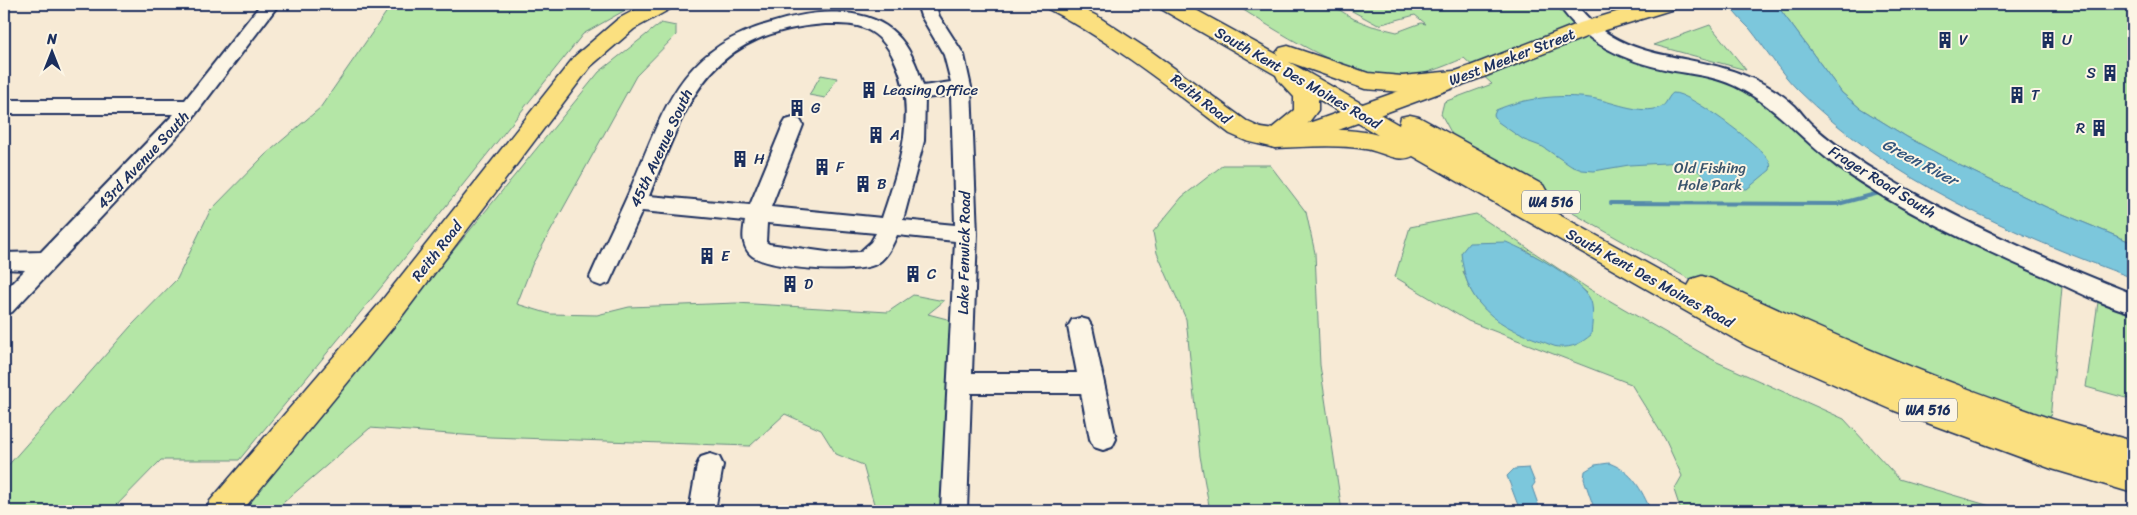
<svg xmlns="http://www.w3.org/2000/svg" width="2137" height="515" font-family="Sriracha,sans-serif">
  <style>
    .green { fill: #b4e6a6; stroke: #688a82; fill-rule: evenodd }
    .water { fill: #7cc7dc; stroke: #558aaa }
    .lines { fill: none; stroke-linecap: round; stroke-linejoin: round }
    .stream { stroke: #558aaa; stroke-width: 4 }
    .minor-casing { stroke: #1b2f5e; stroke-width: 4 }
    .major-casing { stroke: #1b2f5e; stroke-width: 3 }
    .highway-casing { stroke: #1b2f5e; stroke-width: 3 }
    .minor { fill: #fcf5e5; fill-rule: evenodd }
    .major { fill: #fbe080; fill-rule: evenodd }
    .highway { fill: #fbe080; fill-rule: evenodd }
    .labels { text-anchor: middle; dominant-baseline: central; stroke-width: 4; stroke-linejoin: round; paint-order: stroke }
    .shield { fill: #fcf5e5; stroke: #5e6a86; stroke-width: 1 }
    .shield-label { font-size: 14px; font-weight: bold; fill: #1b2f5e }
    .poi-label { font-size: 15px; fill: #1b2f5e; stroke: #fcf5e5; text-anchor: start }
    .street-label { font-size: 15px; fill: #1b2f5e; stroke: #fcf5e5 }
    .park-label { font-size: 15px; fill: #3a546c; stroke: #fcf5e5 }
    .water-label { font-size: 16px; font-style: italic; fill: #33557e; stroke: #fcf5e5 }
  </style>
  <rect width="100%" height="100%" fill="#f7ead5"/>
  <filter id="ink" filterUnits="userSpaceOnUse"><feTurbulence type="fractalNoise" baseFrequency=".02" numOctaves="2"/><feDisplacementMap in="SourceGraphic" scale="10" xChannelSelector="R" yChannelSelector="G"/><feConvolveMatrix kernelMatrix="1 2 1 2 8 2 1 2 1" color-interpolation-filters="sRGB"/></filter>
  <g filter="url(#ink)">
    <g class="green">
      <polygon points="392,4 636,4 583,34 383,285 239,460 161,460 111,511 4,511 4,470 131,326 177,279 210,211 265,155 320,108"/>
      <path d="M1234 4H1330L1354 19 1372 26 1397 32 1421 23 1426 24 1415 15 1378 25 1339 4H1567L1576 17 1618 49 1734 79 1824 147 2063 276 2049 431 1712 292 1460 149 1441 114 1444 102 1492 84 1464 58C1441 68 1419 77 1394 78 1350 79 1272 28 1234 4Z"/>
      <polygon points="1776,4 2133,4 2133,243 2046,207 1961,166 1907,137 1860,108 1842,93"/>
      <polygon points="661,23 676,26 676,35 636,76 532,265 517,304 550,314 597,315 629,307 736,303 888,312 913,295 944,301 928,314 951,320 945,511 876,511 863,465 836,454 821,430 785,414 750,446 490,437 370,428 284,502 277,511 241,511 599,72"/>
      <polygon points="1710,25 1746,70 1654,45"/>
      <polygon points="821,75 837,78 825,98 809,95"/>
      <polygon points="1223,165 1270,165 1306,212 1315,253 1320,365 1342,511 1210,511 1200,456 1186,319 1157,253 1153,232 1182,197"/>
      <path d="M1476 214 1586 287 1717 362 1844 419 1899 479 2007 511H1681L1674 490 1682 476 1665 439 1631 384 1468 321 1395 277 1410 227ZM1524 249 1569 278 1587 293 1479 303 1470 289 1463 271Z"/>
      <polygon points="2099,295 2133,308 2133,400 2086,387"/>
    </g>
    <g class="water">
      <path d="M1728 4H1776L1842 93 1860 108 1907 137 1961 166 2046 207 2133 243V278C2012 234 1889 181 1797 89 1779 71 1766 49 1750 29 1742 21 1734 13 1728 4Z"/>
      <path d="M1673 93C1689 92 1758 144 1768 159 1771 163 1771 166 1770 170L1747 189 1716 187 1693 166 1683 162 1629 165 1594 171 1582 170 1571 166 1543 147 1524 140 1498 122 1494 115 1496 110C1524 98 1559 94 1590 98 1609 100 1641 116 1661 107 1667 104 1668 96 1673 93Z"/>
      <path d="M1506 242C1528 251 1582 279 1591 301 1594 311 1592 324 1591 335 1581 343 1573 348 1559 347 1554 347 1547 343 1541 341 1518 333 1495 323 1479 303 1467 288 1463 271 1461 253L1469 243Z"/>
      <path d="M1609 463C1633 472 1641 489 1651 511H1595L1584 479 1585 471 1595 465Z"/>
      <polygon points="1529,468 1535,483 1532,487 1539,507 1519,508 1507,476 1514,469"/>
    </g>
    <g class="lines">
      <polyline class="stream" points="1611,203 1838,204 1883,192"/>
      <g class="minor-casing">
        <g id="minor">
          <polygon points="261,4 279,4 185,128 12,312 4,315 4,291 25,270 4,269 4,253 41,252 174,114 4,114 4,100 185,100"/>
          <path d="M917 4H935L939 16 964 55 971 87 977 234 972 373H1077L1068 327 1072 320 1080 318 1088 320 1092 327 1116 439 1112 447 1103 450 1094 447 1090 439 1081 393H971L967 511H941L955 241 897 235C892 246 886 260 874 265 855 274 763 269 750 254 741 244 743 232 745 221L642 211 609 283 601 286 593 283 590 277C603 247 618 218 631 188 664 110 679 50 768 24 793 16 817 11 843 13 890 16 911 42 923 86L951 82 944 55 921 16ZM825 24C838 24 853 23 866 29 879 35 888 46 894 59 919 109 899 168 882 218L771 207 803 125 800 120 793 118 786 120 783 125 750 205 649 196C688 101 706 33 825 24ZM951 95 955 225 903 220 924 141 925 98ZM767 223 876 233 871 242 860 252 834 253 769 244 766 242Z"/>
          <path d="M1558 4H1576C1623 65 1685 50 1746 76 1764 83 1781 93 1795 106 1800 111 1804 117 1810 123 1827 139 1847 153 1867 166 1951 218 2042 258 2133 294V313C2103 305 2074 290 2046 277 1975 246 1902 212 1838 167 1801 140 1777 106 1735 86 1714 76 1691 74 1669 70 1624 61 1584 43 1558 4Z"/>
          <polygon points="710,454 719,457 723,465 715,511 689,511 697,465 701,457"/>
        </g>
      </g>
      <g class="major-casing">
        <g id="major">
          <polygon points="646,4 673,4 670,9 634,29 591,66 399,320 242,511 206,511 210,501 379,304 575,56 618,19"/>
          <path d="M1045 4H1073L1097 16 1152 52 1248 122 1261 128 1275 130 1306 124 1470 66 1580 23 1643 4H1677L1674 9 1596 33 1486 76 1311 140 1275 148 1246 141 1230 134C1171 89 1114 43 1048 9Z"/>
        </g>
      </g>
      <g class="highway-casing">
        <path id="highway" d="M1158 4H1185L1278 55 1276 53 1280 48 1288 46 1368 73 1402 76 1454 71 1462 73 1466 79 1462 85 1402 92 1365 89 1289 62 1399 125 1401 117 1410 115 1419 117 1543 185 1547 192 1543 199 1534 201 1688 286 1692 279 1702 276 1712 279C1822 331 1934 379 2049 418 2077 427 2105 433 2133 441V493L2052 469 1895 411 1747 346 1413 156C1398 164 1381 151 1365 149 1336 144 1304 147 1275 148L1266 145 1262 139 1266 133 1294 110V97L1279 81 1276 75 1161 9ZM1318 99 1378 135C1354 128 1328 130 1303 130L1318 110Z"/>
      </g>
      <use href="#minor" class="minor"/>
      <use href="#major" class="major"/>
      <use href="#highway" class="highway"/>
    </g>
  </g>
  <defs>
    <g id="building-bare" transform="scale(1.35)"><path d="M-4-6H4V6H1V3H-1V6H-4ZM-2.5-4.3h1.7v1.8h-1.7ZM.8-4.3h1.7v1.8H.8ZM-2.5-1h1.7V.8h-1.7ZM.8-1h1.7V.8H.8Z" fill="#1b2f5e" stroke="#fcf5e5" stroke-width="2.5" paint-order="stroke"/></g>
  </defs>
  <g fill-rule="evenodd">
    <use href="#building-bare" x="1945" y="40"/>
    <use href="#building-bare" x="2048" y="40"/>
    <use href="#building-bare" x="2110" y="73"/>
    <use href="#building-bare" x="869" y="90"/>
    <use href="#building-bare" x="2017" y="95"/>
    <use href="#building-bare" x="797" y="108"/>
    <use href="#building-bare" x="2099" y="128"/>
    <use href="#building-bare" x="876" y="135"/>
    <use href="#building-bare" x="740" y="159"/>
    <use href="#building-bare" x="822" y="167"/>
    <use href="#building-bare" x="863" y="184"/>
    <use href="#building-bare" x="707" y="256"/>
    <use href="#building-bare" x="913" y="274"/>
    <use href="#building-bare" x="790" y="284"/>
  </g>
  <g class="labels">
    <g class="shield">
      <rect x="1522" y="190.5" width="58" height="23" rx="4"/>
      <rect x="1899" y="398.5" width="58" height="23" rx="4"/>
    </g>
    <g class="shield-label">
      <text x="1551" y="202">WA 516</text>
      <text x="1928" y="410">WA 516</text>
    </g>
    <g class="poi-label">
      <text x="1959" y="40">V</text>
      <text x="2062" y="40">U</text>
      <text x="2096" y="73" text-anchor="end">S</text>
      <text x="883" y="90">Leasing Office</text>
      <text x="2031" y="95">T</text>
      <text x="811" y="108">G</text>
      <text x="2085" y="128" text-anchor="end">R</text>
      <text x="890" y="135">A</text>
      <text x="754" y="159">H</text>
      <text x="836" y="167">F</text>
      <text x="877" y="184">B</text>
      <text x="721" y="256">E</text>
      <text x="927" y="274">C</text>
      <text x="804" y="284">D</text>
    </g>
    <g class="street-label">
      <text transform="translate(1512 57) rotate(-21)">West Meeker Street</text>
      <text transform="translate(1298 78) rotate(30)">South Kent Des Moines Road</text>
      <text transform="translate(1201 99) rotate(38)">Reith Road</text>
      <text transform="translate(661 148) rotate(-65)">45th Avenue South</text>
      <text transform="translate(143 160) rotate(-47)">43rd Avenue South</text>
      <text transform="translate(1882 182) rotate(32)">Frager Road South</text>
      <text transform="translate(437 251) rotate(-52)">Reith Road</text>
      <text transform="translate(964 253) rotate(-89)">Lake Fenwick Road</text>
      <text transform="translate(1650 278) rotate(29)">South Kent Des Moines Road</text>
    </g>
    <g class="park-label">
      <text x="1710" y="168">Old Fishing<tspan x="1710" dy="17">Hole Park</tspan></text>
    </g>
    <g class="water-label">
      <text transform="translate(1920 162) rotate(28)">Green River</text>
    </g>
  </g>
  <rect width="2137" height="515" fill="none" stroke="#fcf5e5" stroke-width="20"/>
  <rect x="10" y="10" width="2117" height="495" fill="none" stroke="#1b2f5e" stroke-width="2" filter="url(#ink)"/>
  <g transform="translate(52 52)" stroke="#fcf5e5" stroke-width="4" paint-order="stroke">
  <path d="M0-4L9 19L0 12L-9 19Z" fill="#1b2f5e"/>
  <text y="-8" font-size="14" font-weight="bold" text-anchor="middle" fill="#1b2f5e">N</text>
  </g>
</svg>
